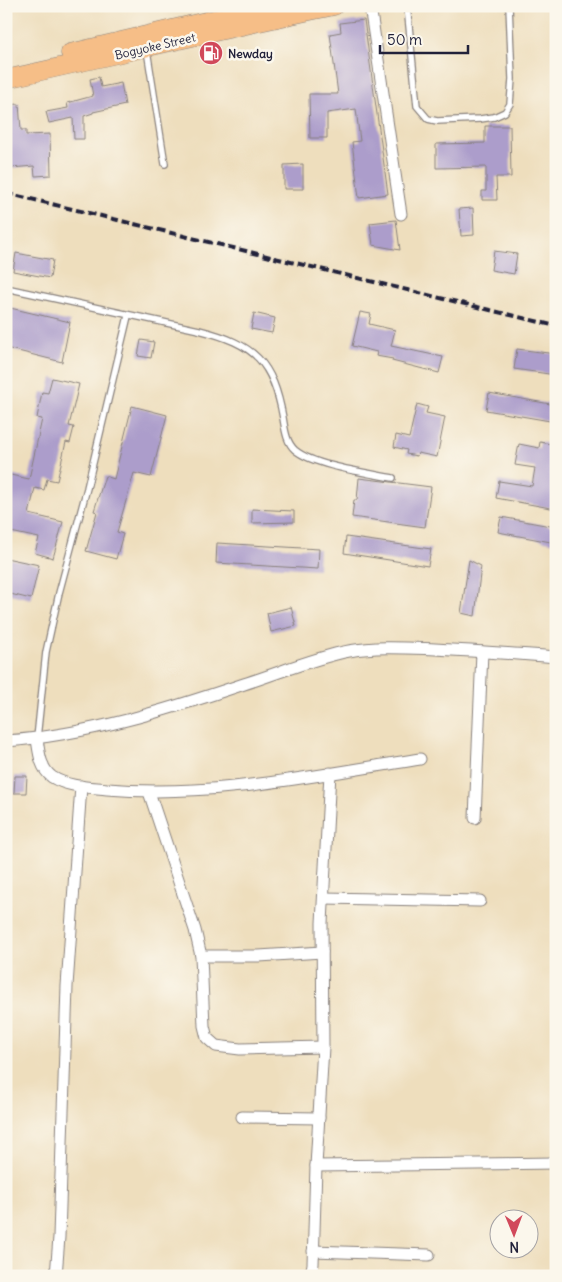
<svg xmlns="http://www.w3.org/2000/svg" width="562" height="1282" font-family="Delius,sans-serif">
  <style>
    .building { fill: #ac9dcb }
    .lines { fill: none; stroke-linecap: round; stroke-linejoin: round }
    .service-casing { stroke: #88807c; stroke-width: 8 }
    .minor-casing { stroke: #88807c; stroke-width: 13 }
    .primary-casing { stroke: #88807c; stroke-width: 19 }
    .service { stroke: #fff; stroke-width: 5.5 }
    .minor { stroke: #fff; stroke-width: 11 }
    .primary { stroke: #f6be87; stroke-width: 18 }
    .rail { stroke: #22223b; stroke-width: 4; stroke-dasharray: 8 4; stroke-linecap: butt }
    .labels { text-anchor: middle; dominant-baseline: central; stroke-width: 5; stroke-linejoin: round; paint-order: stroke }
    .street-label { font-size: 12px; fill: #22223b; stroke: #fbf7ec }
    .poi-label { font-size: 12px; font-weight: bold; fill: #22223b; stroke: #fbf7ec; text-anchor: start }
  </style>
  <rect width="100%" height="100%" fill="#fbf7ec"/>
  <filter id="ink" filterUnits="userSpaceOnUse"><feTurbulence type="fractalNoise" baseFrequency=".02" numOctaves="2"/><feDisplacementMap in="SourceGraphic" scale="10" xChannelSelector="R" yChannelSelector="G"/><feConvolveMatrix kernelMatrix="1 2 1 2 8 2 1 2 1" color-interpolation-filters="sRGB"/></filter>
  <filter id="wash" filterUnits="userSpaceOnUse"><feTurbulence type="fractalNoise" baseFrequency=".0096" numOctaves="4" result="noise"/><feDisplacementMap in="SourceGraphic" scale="20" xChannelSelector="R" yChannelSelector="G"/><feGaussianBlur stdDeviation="1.12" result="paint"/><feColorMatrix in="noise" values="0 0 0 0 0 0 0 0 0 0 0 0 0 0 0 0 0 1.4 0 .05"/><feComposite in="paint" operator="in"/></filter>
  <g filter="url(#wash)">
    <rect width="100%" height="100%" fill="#eedebd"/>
    <g id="blocks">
      <g class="building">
        <polygon points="364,20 388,194 359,198 352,142 360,141 356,109 327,113 327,138 310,138 309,94 338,94 330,34 341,32 340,23"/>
        <polygon points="99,77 101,87 121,83 125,105 93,112 93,113 84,116 84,139 74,139 73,118 49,123 46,112 68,108 67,103 93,96 90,79"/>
        <polygon points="19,104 21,130 26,130 26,135 50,134 51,175 35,176 34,166 11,168 6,105"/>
        <polygon points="485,126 510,126 511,177 496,177 497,200 482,200 482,191 486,191 486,167 436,168 436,144 485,143"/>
        <polygon points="303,164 303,189 284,189 284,165"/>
        <polygon points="473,208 474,235 461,236 459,209"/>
        <polygon points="396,220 400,250 373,245 370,223"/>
        <polygon points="494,251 517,254 514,274 491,270"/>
        <polygon points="16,253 53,260 50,278 13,271"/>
        <polygon points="6,307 70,322 62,362 6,348"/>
        <polygon points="360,312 371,314 369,324 395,330 391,346 443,357 439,373 392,361 393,359 376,356 377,352 352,346"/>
        <polygon points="254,313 275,318 272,333 251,329"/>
        <polygon points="141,340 154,342 151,358 138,356"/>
        <polygon points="517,349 556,354 556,375 514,369"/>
        <polygon points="52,378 79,384 69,426 74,427 70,443 66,442 57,481 47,479 44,490 35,488 29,514 63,522 53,558 35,553 39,538 6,531 6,474 29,479 42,419 37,418 42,392 48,393"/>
        <polygon points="489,393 556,405 556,422 486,410"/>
        <polygon points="417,404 428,407 426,413 445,417 437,457 418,453 417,456 406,454 407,450 394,447 396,435 409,438"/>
        <polygon points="132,406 167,415 151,477 134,473 117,532 123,534 116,559 86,551 97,512 94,511 105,476 114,479"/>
        <polygon points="540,442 556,445 556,509 496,498 499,481 532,486 535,468 515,465 519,444 539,448"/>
        <polygon points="359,478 431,487 425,527 352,517 354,500 357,500"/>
        <polygon points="252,509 294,511 294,522 252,523"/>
        <polygon points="501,517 556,527 556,543 498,532"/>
        <polygon points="346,537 431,549 428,566 344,553"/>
        <polygon points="217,543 319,549 318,569 216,563"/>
        <polygon points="6,558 39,565 31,599 6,593"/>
        <polygon points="469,560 481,566 475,616 461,613"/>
        <polygon points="291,607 296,626 271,632 267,613"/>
        <polygon points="15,776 27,776 26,793 14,793"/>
      </g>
    </g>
  </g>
  <g filter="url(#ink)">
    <use href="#blocks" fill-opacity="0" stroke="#88807c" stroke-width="1"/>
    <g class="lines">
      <g class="service-casing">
        <g id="service">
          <polyline points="407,6 417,106 428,119 437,121 480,119 494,117 505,112 510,104 512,79 509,6"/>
          <polyline points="147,50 165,164"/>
          <path d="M6 288 199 330C255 344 273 362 283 418 285 429 286 442 295 450 314 466 368 473 393 478"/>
          <polyline points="37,738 46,652 59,593 87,488 128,316"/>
        </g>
      </g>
      <g class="minor-casing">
        <g id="minor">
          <polyline points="370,6 401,214"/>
          <path d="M37 739C39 752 40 768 52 777 68 787 89 787 107 789 213 798 316 775 420 759"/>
          <path d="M6 741C88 735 167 710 244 684 279 673 313 658 349 651 377 646 407 648 435 649 475 651 516 654 556 657"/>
          <polyline points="149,792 195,930 201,956 204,1026 207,1038 216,1046 240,1049 323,1047"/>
          <polyline points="475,818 482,652"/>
          <polyline points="324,898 480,901"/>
          <polyline points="201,956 259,956 322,952"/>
          <polyline points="242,1117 319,1118"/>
          <polyline points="316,1166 556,1163"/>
          <polyline points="313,1251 429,1255"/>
          <polyline points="56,1276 59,1237 67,986 81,786"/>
          <polyline points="305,1276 312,1270 313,1264 316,1166 323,1047 322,923 330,773"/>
        </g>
      </g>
      <g class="primary-casing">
        <g id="primary">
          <polyline points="70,53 269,6"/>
          <path d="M6 79C115 55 224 29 334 6"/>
        </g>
      </g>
      <use href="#service" class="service"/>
      <use href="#minor" class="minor"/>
      <use href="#primary" class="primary"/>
      <polyline class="rail" points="6,193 556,326"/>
    </g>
  </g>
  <defs>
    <g id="fuel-disc" transform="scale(1.25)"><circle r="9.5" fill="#d1495b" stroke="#fbf7ec"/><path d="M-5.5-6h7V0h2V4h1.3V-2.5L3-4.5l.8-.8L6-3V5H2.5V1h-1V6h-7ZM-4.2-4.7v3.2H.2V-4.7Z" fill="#fff"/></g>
  </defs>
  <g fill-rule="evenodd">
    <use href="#fuel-disc" x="211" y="53"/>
  </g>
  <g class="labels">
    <g class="street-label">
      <text transform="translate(155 46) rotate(-13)">Bogyoke Street</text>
    </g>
    <g class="poi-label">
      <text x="228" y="53">Newday</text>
    </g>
  </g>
  <rect width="562" height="1282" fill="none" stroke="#fbf7ec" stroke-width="25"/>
  <g transform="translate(514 1234) rotate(179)"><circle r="24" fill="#fbf7ec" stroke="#a4a2a5"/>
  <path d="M0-4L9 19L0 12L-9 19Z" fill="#d1495b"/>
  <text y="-8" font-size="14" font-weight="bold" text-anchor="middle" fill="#22223b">N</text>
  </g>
  <path d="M380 45v8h88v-8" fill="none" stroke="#22223b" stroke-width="2.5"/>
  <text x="387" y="45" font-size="15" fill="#22223b" stroke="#fbf7ec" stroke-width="4" paint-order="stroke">50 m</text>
</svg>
